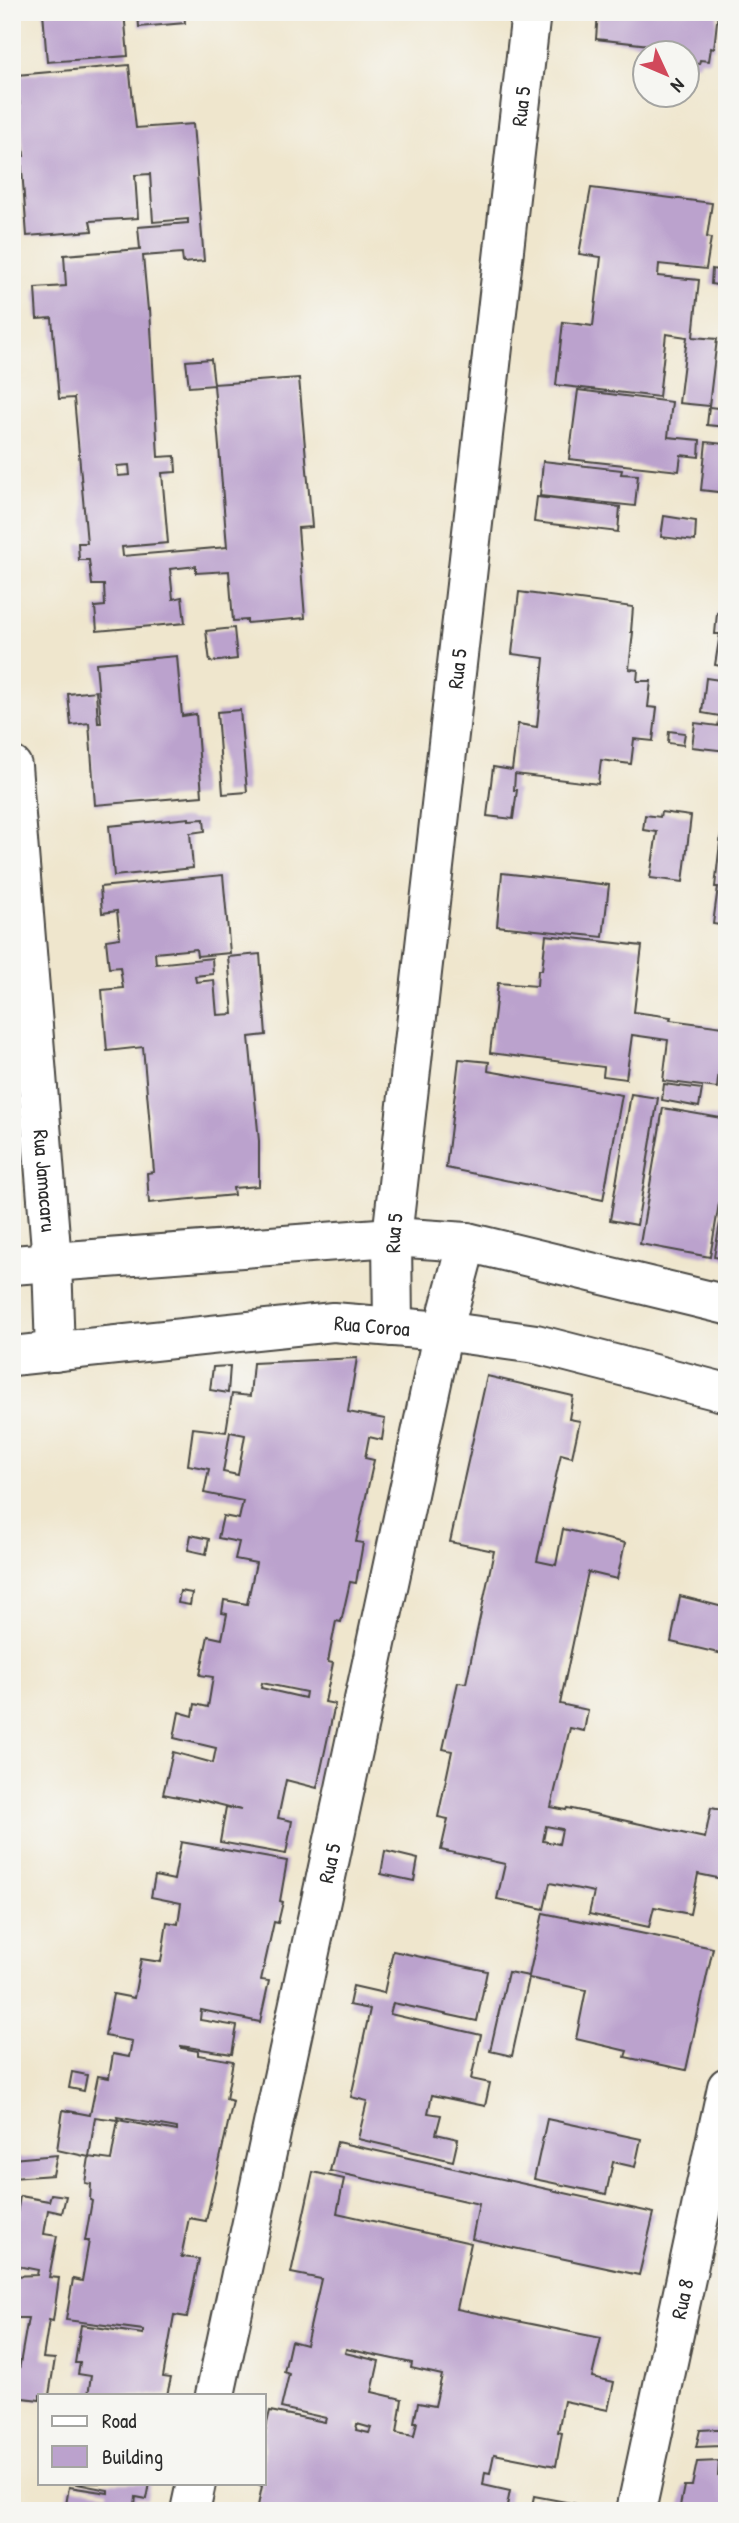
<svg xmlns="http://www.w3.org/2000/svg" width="739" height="2523" font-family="'Patrick Hand',sans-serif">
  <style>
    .building { fill: #bba2cd; fill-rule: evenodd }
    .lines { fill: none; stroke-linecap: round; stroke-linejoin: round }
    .minor-casing { stroke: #484743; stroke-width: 42 }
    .minor { stroke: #fff; stroke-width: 38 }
    .labels { text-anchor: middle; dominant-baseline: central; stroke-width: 5; stroke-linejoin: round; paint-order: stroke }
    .street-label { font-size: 21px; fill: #2b2b2b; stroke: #f6f6f2 }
  </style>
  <rect width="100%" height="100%" fill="#f6f6f2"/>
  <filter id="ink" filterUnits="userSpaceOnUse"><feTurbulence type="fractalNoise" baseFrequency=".0143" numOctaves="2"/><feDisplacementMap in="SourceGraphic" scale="14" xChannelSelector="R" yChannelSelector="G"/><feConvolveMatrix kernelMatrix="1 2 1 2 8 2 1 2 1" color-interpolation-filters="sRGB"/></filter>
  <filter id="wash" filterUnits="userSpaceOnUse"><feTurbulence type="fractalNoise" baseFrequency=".00686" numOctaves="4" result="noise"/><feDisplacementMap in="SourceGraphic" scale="28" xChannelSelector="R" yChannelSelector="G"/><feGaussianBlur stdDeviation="1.57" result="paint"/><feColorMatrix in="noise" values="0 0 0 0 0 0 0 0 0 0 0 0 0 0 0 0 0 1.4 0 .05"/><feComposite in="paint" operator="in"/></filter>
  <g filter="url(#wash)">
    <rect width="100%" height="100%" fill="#efe6cd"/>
    <g id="blocks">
      <g class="building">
        <polygon points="43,12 124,12 128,56 47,62"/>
        <polygon points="138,12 184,12 185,23 139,27"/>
        <polygon points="598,12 718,12 714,49 711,48 709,61 700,60 699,64 687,63 687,52 676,52 676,48 596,39"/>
        <path d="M129 65 136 128 193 124 204 261 183 263 182 253 143 256 148 310 150 309 158 457 175 456 176 472 162 473 168 543 122 547 123 556 227 547 214 385 189 387 186 361 211 359 214 384 299 378 312 527 298 528 305 618 247 623V620L233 621 229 571 196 573V566L170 569 173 599 182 597 185 623 97 631 95 607 105 606 104 585H92L89 560H79L78 543H87L74 398 59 399 52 318 37 319 35 288 66 286 64 255 140 249 138 227 188 223V219L153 222 150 174 135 175 138 218 90 221 92 231 27 236 21 156H24L17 75ZM129 465 130 475 118 476 117 466Z"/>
        <polygon points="591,188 712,203 707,237 711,238 706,269 659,264 658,276 699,280 693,337 717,339 709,406 679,403 687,337 666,334 659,397 556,385 563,322 593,326 601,257 579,254"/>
        <polygon points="712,269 724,271 722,286 711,284"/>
        <polygon points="578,390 672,402 668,437 700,440 699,457 681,455 679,471 569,459"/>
        <polygon points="709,407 727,409 727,427 707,425"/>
        <polygon points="725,435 727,493 701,490 706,442 724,444"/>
        <polygon points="543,461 622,470 621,474 638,475 635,506 540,496"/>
        <polygon points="537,497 620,507 618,532 534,522"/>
        <polygon points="664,516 696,521 695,541 661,537"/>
        <polygon points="519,592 633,607 631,632 633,632 629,669 638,670 637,681 651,681 648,707 657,708 653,741 634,739 631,764 601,760 598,784 515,774 514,790 517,790 513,819 487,816 493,767 512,770 518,724 537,727 544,658 512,654"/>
        <polygon points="717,613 727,615 727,667 715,665 720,634 715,634"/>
        <polygon points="234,628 237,659 210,662 206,631"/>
        <polygon points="177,656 182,716 196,714 202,796 95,805 89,723 71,725 68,694 96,691 98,723 101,723 96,663"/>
        <polygon points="706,678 727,681 727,751 692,747 695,723 718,726 720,716 702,713"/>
        <polygon points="240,710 247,792 223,794 217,712"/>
        <polygon points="669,731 685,733 683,745 668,743"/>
        <polygon points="661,812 691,816 683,882 650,878 657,832 643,830 645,815 660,817"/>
        <polygon points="189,818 189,820 204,819 205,831 190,833 193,868 114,876 109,826"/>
        <polygon points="721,834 727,835 727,926 713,924 718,887 715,887"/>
        <polygon points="502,873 609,885 603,937 497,926"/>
        <polygon points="223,875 230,953 197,956 196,949 155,953 156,964 212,958 213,974 195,976 196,982 214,980 217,1015 233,1014 228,957 260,954 266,1035 249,1037 259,1141 259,1186 233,1188 234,1195 149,1203 147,1173 154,1172 143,1047 107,1051 102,990 123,988 120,967 109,968 106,940 120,938 117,911 102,913 100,887"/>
        <polygon points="546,935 642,946 634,1012 671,1017 670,1020 724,1027 717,1088 663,1081 668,1040 632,1035 626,1079 603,1076 604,1067 490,1053 498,983 537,986 538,970 542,970"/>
        <polygon points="459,1059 489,1062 488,1071 622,1095 603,1200 446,1168"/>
        <polygon points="664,1084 702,1089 699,1107 662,1100"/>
        <polygon points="631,1094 658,1098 637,1225 610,1220"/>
        <polygon points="663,1108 727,1119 727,1156 710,1257 640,1244"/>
        <polygon points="725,1195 727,1195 727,1259 714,1257"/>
        <path d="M357 1358 348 1412 385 1419 382 1440 369 1437 365 1458 374 1460 356 1542 363 1543 356 1583 350 1582 341 1622 336 1621 328 1662 333 1663 325 1702 335 1704 317 1788 286 1780 278 1818 292 1821 286 1854 220 1842 226 1807 241 1810 198 1799V1801L163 1794 173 1752 213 1763 216 1748 174 1738 179 1712 193 1716 195 1704 208 1707 213 1677 200 1675 208 1636 222 1639 227 1614 222 1613 224 1600 247 1604 256 1563 235 1559 239 1542 218 1538 223 1516 239 1519 243 1501 204 1493 209 1469 188 1465 193 1428 226 1432 232 1394 250 1396 253 1363ZM230 1432 245 1435 238 1475 223 1472ZM262 1683 306 1692 305 1698 261 1688Z"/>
        <polygon points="230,1366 228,1393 210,1390 213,1367"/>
        <path d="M487 1376 573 1396 569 1419 580 1421 572 1457 561 1454 537 1561 556 1565 563 1529 625 1543 617 1579 588 1572 560 1704 588 1710 584 1731 570 1728 551 1807 566 1810 567 1808 705 1838 711 1808 727 1811V1880L698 1874 690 1914 654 1907 649 1927 589 1914 594 1892 550 1883 544 1909 497 1899 505 1864 441 1850 448 1819 438 1817 452 1751 443 1749 458 1682 466 1683 494 1551 450 1542ZM546 1826 562 1829 559 1844 543 1841Z"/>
        <polygon points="191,1535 209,1539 206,1554 188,1550"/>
        <polygon points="180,1591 192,1593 190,1605 178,1603"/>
        <polygon points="680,1596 727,1608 727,1655 671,1642"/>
        <polygon points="181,1842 287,1861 280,1901 283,1902 278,1923 274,1922 261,1980 269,1981 260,2022 201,2010 200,2020 237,2026 232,2054 181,2046 181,2048 198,2051 198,2055 233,2061 226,2099 233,2101 206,2221 189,2218 181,2257 199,2259 187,2317 174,2315 163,2377 171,2378 167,2395 88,2395 91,2376 78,2374 80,2363 75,2363 81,2325 143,2334 143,2330 66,2320 73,2279 82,2281 89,2241 85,2241 92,2201 90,2200 91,2184 85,2183 89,2157 111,2160 118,2120 177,2131 177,2128 117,2117 118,2120 95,2117 89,2157 57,2150 63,2110 90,2115 98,2076 109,2078 113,2054 129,2057 132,2041 105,2036 113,1994 134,1998 141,1959 161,1962 167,1922 178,1924 181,1903 151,1897 155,1876 174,1880"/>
        <polygon points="385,1851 418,1859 414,1881 381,1874"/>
        <polygon points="543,1913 713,1948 686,2070 625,2057 627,2051 576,2039 586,1990 529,1978 512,2056 490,2051 508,1972 529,1976"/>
        <polygon points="393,1951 487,1971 477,2021 393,2003 390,2014 481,2035 471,2079 490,2083 485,2106 432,2095 428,2113 441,2115 436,2134 458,2139 453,2161 358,2139 367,2101 351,2097 370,2009 349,2005 353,1986 384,1993"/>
        <polygon points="72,2072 87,2075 84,2091 69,2088"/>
        <polygon points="547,2119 641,2139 635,2167 613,2162 606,2194 534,2179"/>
        <polygon points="337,2142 654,2213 639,2275 472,2239 479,2204 330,2171"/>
        <polygon points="57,2155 53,2175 12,2178 12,2159"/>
        <path d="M313 2172 344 2179 337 2213 471 2243 457 2309 601 2338 592 2377 614 2382 608 2410 564 2401 558 2432 562 2433 556 2466 494 2454 490 2473 485 2472 483 2485 510 2491 506 2511H257L262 2486 256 2483H264V2435L270 2411 325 2422 326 2418 281 2408 289 2374 284 2372 291 2341 306 2345 321 2279 291 2273ZM346 2349 412 2363 411 2368 442 2375 435 2406 418 2403 414 2422H417L414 2436 397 2433 402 2399 372 2392 379 2361 345 2353ZM357 2424 371 2428 369 2433 356 2430Z"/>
        <polygon points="51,2194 66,2196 62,2213 48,2210 44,2234 57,2236 49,2277 59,2278 53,2321 49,2320 43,2358 55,2359 49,2395 40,2395 40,2400 15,2397 12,2403 12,2387 16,2387 28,2318 12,2318 12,2276 37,2275 38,2270 12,2265 12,2243 20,2196 49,2201"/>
        <polygon points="724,2301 727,2301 727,2331 719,2329"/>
        <polygon points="719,2429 721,2446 696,2447 700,2430"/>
        <polygon points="719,2461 718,2476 727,2474 727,2511 679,2511 684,2486 692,2486 697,2462"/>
        <polygon points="72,2483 150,2483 147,2499 136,2497 134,2511 65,2511 69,2487 108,2493 108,2490"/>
        <polygon points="534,2496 593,2507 593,2511 531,2511"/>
      </g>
    </g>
  </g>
  <g filter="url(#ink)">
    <use href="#blocks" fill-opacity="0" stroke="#484743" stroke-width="2"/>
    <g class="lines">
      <g class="minor-casing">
        <g id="minor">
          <path id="s1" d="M12 766 52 1261 55 1352"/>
          <polyline points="12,1265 392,1237 467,1242 727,1305"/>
          <path id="s2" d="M393 1327 392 1237 531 12"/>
          <path id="s3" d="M12 1356 333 1322 443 1331 536 1344 727 1393"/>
          <path id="s4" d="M215 2395 443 1331 467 1242"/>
          <polyline points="190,2511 196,2483"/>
          <path id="s5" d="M636 2511 727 2087"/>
        </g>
      </g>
      <use href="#minor" class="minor"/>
    </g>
  </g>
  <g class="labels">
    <g class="street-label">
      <text stroke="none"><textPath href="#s2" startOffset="1228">Rua 5</textPath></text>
      <text stroke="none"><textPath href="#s2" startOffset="662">Rua 5</textPath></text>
      <text stroke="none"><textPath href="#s1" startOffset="416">Rua Jamacaru</textPath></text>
      <text stroke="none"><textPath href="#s2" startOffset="94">Rua 5</textPath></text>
      <text stroke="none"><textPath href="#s3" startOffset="362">Rua Coroa</textPath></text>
      <text stroke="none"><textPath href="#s4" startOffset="544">Rua 5</textPath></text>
      <text stroke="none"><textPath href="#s5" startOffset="217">Rua 8</textPath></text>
    </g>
  </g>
  <rect width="739" height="2523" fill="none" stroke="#f6f6f2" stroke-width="42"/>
  <rect x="38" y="2394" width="228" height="91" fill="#f6f6f2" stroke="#a5a5a2" stroke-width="2"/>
  <rect x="52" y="2416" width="35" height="10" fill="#ffffff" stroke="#a5a5a2" stroke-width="2"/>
  <text x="102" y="2428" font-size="21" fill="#2b2b2b">Road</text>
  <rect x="52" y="2446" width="35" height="21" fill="#bba2cd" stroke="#a5a5a2" stroke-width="2"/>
  <text x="102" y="2464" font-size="21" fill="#2b2b2b">Building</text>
  <g transform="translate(666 74) rotate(134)"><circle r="33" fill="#f6f6f2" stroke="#a5a5a2" stroke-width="2"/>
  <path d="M0-5L12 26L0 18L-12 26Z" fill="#d1495b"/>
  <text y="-10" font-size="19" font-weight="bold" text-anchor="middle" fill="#2b2b2b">N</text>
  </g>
</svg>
